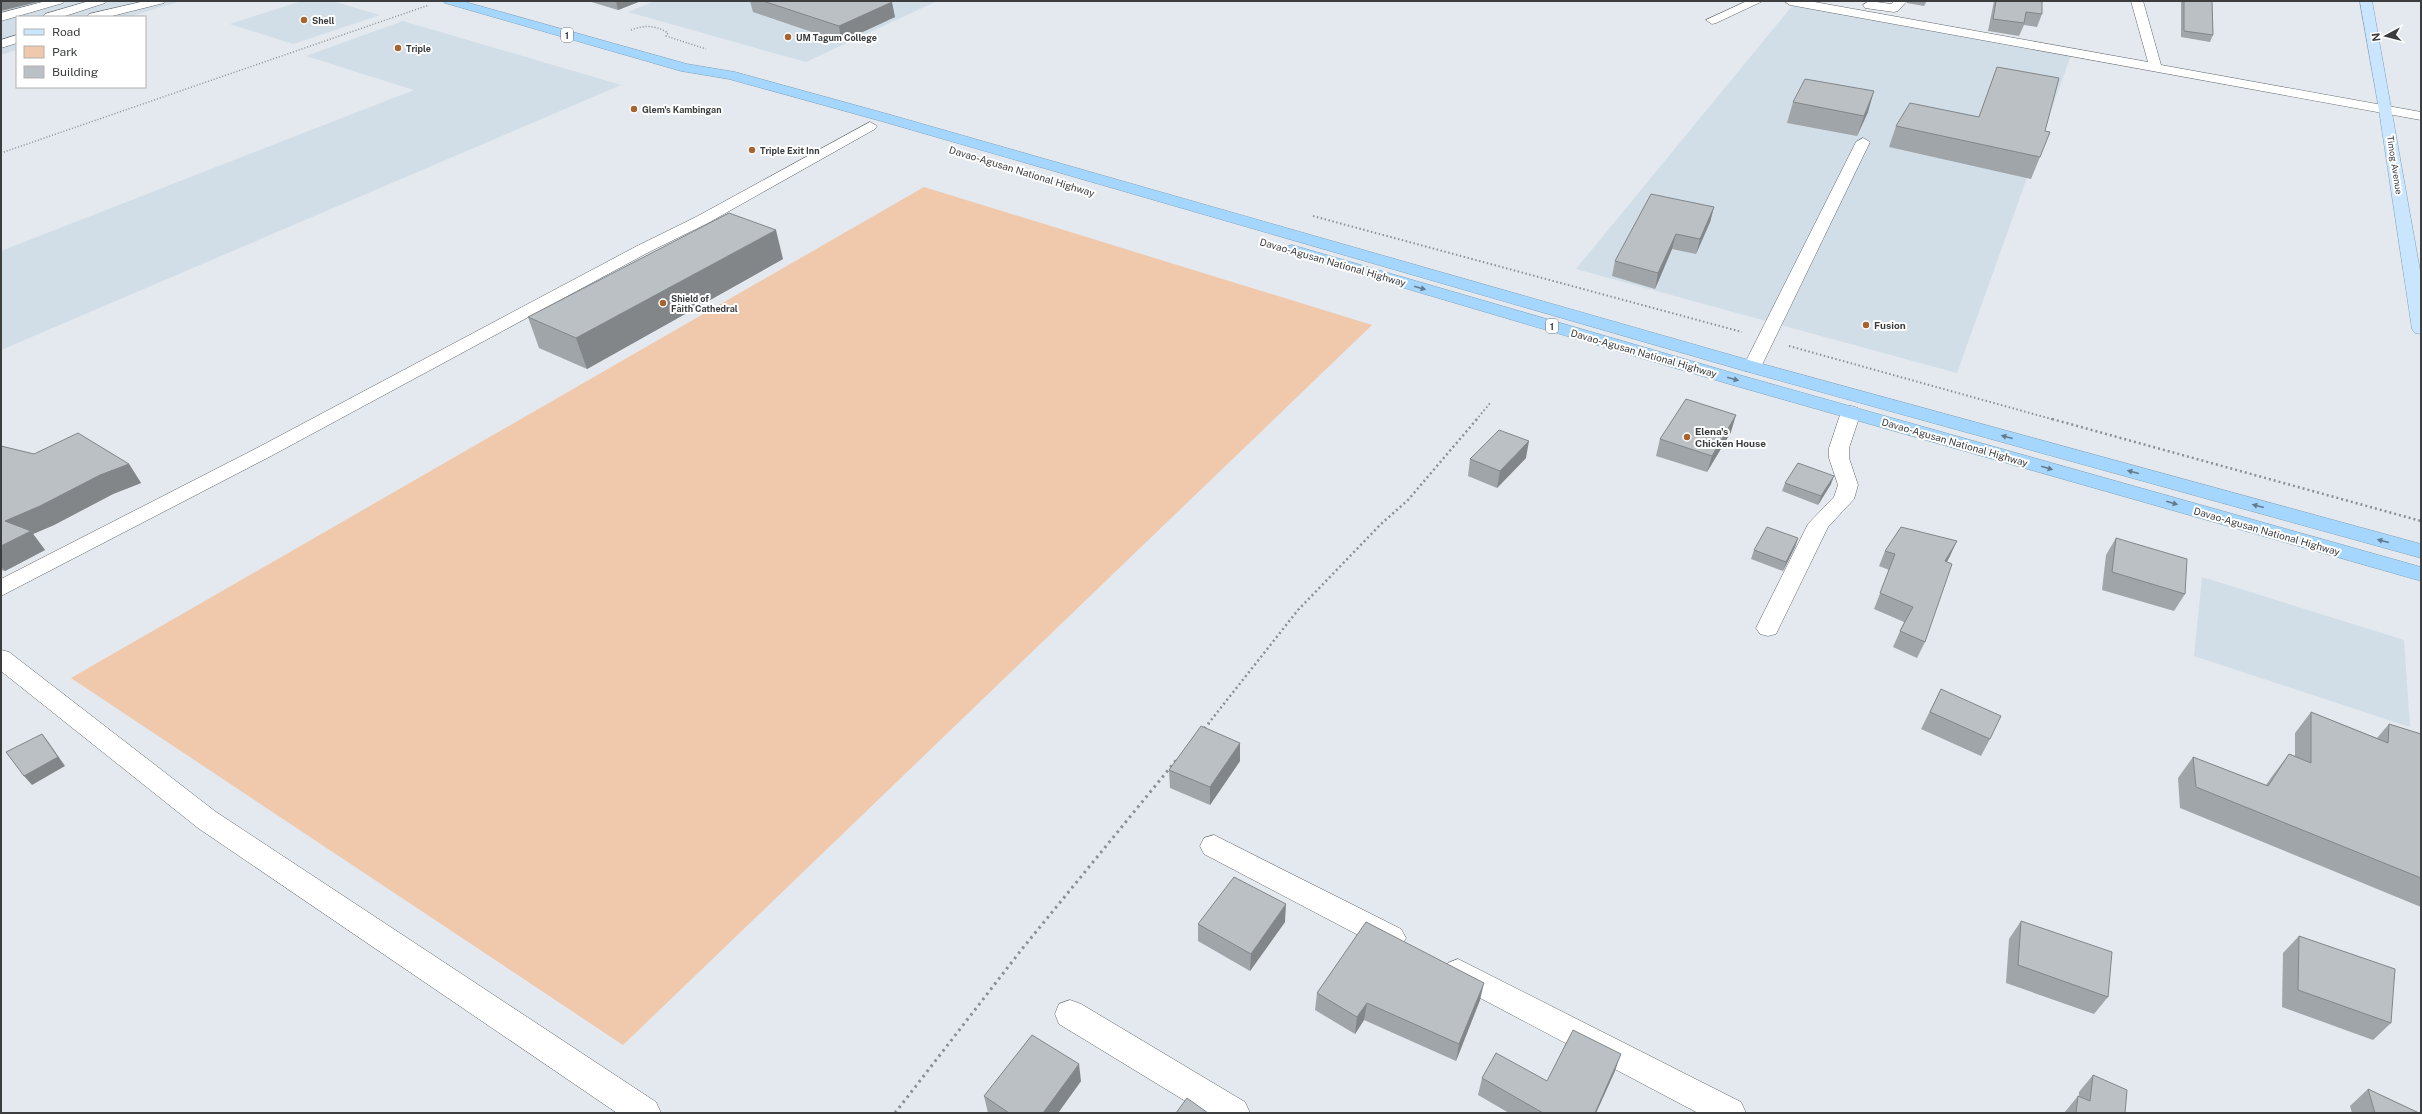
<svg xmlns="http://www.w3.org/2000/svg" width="2422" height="1114" font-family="'Public Sans',sans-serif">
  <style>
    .built { fill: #d1dde7 }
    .green { fill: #f0c8ab }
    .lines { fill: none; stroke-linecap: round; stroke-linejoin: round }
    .minor-casing { stroke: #62676b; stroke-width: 1 }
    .major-casing { stroke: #80a0ba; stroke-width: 1 }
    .highway-casing { stroke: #80a0ba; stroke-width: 1 }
    .path-far3 { stroke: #8c9094; stroke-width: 1.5; stroke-dasharray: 1 2; stroke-linecap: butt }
    .path-far2 { stroke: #8c9094; stroke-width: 2; stroke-dasharray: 1.5 2.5; stroke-linecap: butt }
    .path-far1 { stroke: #8c9094; stroke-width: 2.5; stroke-dasharray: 2 3; stroke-linecap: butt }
    .path { stroke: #8c9094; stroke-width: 3; stroke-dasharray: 2.5 4; stroke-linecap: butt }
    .minor { fill: #fff; fill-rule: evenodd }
    .major { fill: #c9e6fe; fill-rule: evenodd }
    .highway { fill: #a5d6fd; fill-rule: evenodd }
    .wall { fill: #a0a5a9 }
    .shaded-wall { fill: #828689 }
    .building { fill: #bac0c4; stroke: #828689 }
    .oneway { fill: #657a8b }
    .poi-dot { fill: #a66430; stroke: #fff; stroke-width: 1.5 }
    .labels { text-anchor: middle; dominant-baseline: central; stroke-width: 4; stroke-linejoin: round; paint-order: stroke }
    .far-poi-label { font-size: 9px; font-weight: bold; fill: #3b3d3f; stroke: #fff; text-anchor: start }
    .shield { fill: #fff; stroke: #767779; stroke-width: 1 }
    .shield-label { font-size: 9px; font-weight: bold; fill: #3b3d3f }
    .far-street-label { font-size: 9px; fill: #3b3d3f; stroke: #fff }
    .street-label { font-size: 10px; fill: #3b3d3f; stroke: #fff }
    .poi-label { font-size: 10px; font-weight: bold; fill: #3b3d3f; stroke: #fff; text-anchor: start }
  </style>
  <rect width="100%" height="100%" fill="#e3e9ee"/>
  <g class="built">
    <polygon points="1,1 181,1 128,17 17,17 17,50 1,55"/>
    <polygon points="302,1 332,1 380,15 293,44 230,24"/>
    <polygon points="655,1 937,1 806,62 628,12"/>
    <polygon points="1793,5 2071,55 1957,373 1576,269"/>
    <polygon points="403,21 621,85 1,350 1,251 414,90 306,56"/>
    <polygon points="2202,577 2404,640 2410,727 2194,656"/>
  </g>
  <polygon class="green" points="924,187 1372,325 623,1045 71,678"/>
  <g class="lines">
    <g class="minor-casing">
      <g id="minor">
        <polygon points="46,1 65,1 63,3 1,21 1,13"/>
        <polygon points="89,1 107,1 105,3 62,17 43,17 45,14"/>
        <polygon points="145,1 166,1 164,3 108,17 87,17 89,14"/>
        <polygon points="1747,1 1763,1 1716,23 1712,24 1706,20"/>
        <polygon points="1784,1 1809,1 2148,62 2131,1 2143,1 2161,65 2421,112 2421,120 1790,5"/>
        <polygon points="1869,1 1891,4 1894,1 1907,1 1898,11 1894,12 1865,8 1863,5"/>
        <polygon points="17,35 17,43 1,48 1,40"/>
        <polygon points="870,122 877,126 875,129 708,223 649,252 271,456 1,596 1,579 257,448 637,246 696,217"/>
        <polygon points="1863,138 1870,142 1761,367 1759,371 1745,371 1743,367 1856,142"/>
        <polygon points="1851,406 1858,408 1861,412 1849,448 1849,458 1858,485 1854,499 1828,527 1776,634 1768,636 1760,634 1756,628 1808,524 1834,497 1838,485 1829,458 1829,448 1841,412 1844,408"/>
        <polygon points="1,650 9,652 216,812 656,1102 661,1113 617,1113 198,828 1,671"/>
        <polygon points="1214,835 1401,929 1406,938 1401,947 1391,951 1381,947 1204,854 1200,846 1204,838"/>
        <polygon points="1458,959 1741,1102 1746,1113 1698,1113 1448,981 1443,972 1448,963"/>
        <polygon points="1070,1000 1081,1004 1245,1102 1250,1113 1205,1113 1059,1024 1055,1014 1059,1004"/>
      </g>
    </g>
    <g class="major-casing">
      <polygon id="major" points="2360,1 2372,1 2421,276 2421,334 2415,333 2412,329 2379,110"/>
    </g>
    <g class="highway-casing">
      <g id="highway">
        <polygon points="443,1 462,1 687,64 735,72 891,115 1759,363 2421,544 2421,558 1745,371 881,121 729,79 681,71 445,3"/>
        <polygon points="1292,245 1743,376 2421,567 2421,581 1729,384 1286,253 1284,250 1286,247"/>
      </g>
    </g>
    <g class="path-far3">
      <path d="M631 30C644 25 656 25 668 33L666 36 706 49"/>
      <polyline points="1,153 429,5"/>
    </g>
    <g class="path-far2">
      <polyline points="1313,216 1742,332"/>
      <polyline points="1789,346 2055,420"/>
      <polyline points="1476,420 1491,402"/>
    </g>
    <g class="path-far1">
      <polyline points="2052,419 2421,521"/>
      <polyline points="1208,724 1298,610 1381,524 1408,500 1477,419"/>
    </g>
    <g class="path">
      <polyline points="1204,729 1209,723"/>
      <polyline points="895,1113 1022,949 1178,758"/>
    </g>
    <use href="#minor" class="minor"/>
    <use href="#major" class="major"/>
    <use href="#highway" class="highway"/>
  </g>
  <g class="wall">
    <polygon points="588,1 641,1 618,10"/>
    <polygon points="750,1 889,1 895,17 841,42 753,12"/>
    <polygon points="1907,1 1927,1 1924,6 1907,3"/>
    <polygon points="1994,1 2042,1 2042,14 2037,27 2024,25 2019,36 1988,31"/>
    <polygon points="2181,1 2212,1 2213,35 2210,42 2181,37"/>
    <polygon points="1997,67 2045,131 2040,157 2031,179 1889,147 1896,126 1979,117"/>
    <polygon points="1793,102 1868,112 1857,136 1787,123"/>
    <polygon points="1714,207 1710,222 1696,254 1672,249 1655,289 1612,276 1615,261"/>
    <polygon points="783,259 587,369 539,348 528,317"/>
    <polygon points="1731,432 1707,472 1656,456 1660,439"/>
    <polygon points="1,446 34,454 129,464 141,483 113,494 54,525 33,534 45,550 5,571 1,570"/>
    <polygon points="1526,458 1497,488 1468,476 1470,459"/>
    <polygon points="1785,483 1831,484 1818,505 1782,491"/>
    <polygon points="1798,538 1795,547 1783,571 1751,559 1754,550"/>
    <polygon points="2116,538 2185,594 2174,611 2102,590 2106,555"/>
    <polygon points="1885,551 1950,556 1947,562 1925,642 1917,658 1893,647 1904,622 1874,609 1889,570 1879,566"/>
    <polygon points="1941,689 1990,739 1981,756 1921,729"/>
    <polygon points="2311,712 2377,738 2389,724 2421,734 2421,907 2180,808 2178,778 2193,757 2266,785 2273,775 2289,754 2295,756 2295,733"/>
    <polygon points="1240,761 1210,805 1170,788 1169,770"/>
    <polygon points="2021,921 2108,997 2094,1014 2006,983 2009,939"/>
    <polygon points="1285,922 1250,971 1198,941 1198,924"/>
    <polygon points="2299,936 2391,1023 2373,1040 2282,1007 2283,953"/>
    <polygon points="1317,993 1480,1000 1456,1061 1364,1020 1355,1034 1315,1010"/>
    <polygon points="1615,1071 1596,1113 1509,1113 1478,1095 1482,1078 1547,1081"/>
    <polygon points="2093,1075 2125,1113 2064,1113 2078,1096 2079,1096 2079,1092"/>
    <polygon points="1081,1081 1058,1113 988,1113 984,1096"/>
    <polygon points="2368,1089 2419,1113 2352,1113 2350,1106"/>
  </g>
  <g class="shaded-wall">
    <polygon points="1,1 42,1 1,11"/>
    <polygon points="616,1 641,1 618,10"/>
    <polygon points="892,2 895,17 841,42 839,26"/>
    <polygon points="1874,91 1868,112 1857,136 1864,116"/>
    <polygon points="1714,207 1710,222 1696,254 1700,239"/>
    <polygon points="776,230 783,259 587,369 576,338"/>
    <polygon points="1676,234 1672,249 1655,289 1658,273"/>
    <polygon points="1736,415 1731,432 1707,472 1712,456"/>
    <polygon points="1529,441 1526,458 1497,488 1500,471"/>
    <polygon points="129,464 141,483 113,494 54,525 33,534 45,550 5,571 1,566 1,546 5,521 100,475"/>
    <polygon points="1834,476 1831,484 1818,505 1821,496"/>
    <polygon points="1798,538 1795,547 1783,571 1786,562"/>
    <polygon points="1957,541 1950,556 1938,576 1945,561"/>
    <polygon points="42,734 49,743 65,766 32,785 24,776"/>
    <polygon points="1240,743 1240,761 1210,805 1210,787"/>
    <polygon points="1286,904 1285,922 1250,971 1251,954"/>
    <polygon points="1484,983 1480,1000 1456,1061 1459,1044"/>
    <polygon points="1367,1003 1364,1020 1355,1034 1357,1017"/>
    <polygon points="1621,1054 1615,1071 1596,1113 1595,1113"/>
    <polygon points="1079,1064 1081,1081 1058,1113 1043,1113"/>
  </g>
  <g class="building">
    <polygon points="763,1 889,1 892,2 839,26"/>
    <polygon points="1996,1 2042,1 2042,14 2026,12 2024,23 1993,19"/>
    <polygon points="2184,1 2212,1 2213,35 2184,31"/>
    <polygon points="1997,67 2059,78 2045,131 2050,132 2040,157 1896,126 1910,103 1979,117"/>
    <polygon points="1805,79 1874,91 1864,116 1793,102"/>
    <polygon points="1651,194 1714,207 1700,239 1676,234 1658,273 1615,261"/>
    <polygon points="729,213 776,230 576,338 528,317"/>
    <polygon points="1686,399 1736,415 1712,456 1660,439"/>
    <polygon points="1499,430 1529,441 1500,471 1470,459"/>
    <polygon points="78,433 129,464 100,475 40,506 5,521 31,531 1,546 1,446 34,454"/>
    <polygon points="1798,463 1834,476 1821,496 1785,483"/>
    <polygon points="1767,527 1798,538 1786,562 1754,550"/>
    <polygon points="1901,527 1957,541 1945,561 1952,564 1925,642 1900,631 1913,607 1880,593 1895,554 1885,551"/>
    <polygon points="2116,538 2187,559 2185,594 2112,572"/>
    <polygon points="1941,689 2001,716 1990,739 1930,712"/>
    <polygon points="2311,712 2388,743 2389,724 2421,734 2421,878 2196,787 2193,757 2268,786 2289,754 2311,763"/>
    <polygon points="1201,726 1240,743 1210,787 1169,770"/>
    <polygon points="42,734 58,757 24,776 6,752"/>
    <polygon points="1234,877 1286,904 1251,954 1198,924"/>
    <polygon points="2021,921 2112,952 2108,997 2018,965"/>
    <polygon points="1366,922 1484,983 1459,1044 1367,1003 1357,1017 1317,993"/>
    <polygon points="2299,936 2395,969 2391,1023 2298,990"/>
    <polygon points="1573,1030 1621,1054 1595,1113 1543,1113 1482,1078 1496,1053 1547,1081"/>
    <polygon points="1032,1035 1079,1064 1043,1113 1009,1113 984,1096"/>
    <polygon points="2093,1075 2127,1090 2125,1113 2076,1113 2078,1096 2090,1101"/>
    <polygon points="2368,1089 2419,1113 2375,1113"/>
    <polygon points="1187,1098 1208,1113 1176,1113"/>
  </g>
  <defs><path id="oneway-solid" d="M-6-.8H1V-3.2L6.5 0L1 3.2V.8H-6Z"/></defs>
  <g class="oneway">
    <use href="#oneway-solid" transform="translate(1420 288) rotate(16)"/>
    <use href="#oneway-solid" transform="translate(1733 379) rotate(16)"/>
    <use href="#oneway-solid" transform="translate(2007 437) rotate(-165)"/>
    <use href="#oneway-solid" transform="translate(2047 468) rotate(16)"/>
    <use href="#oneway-solid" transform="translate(2133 472) rotate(-165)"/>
    <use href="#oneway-solid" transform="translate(2172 503) rotate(16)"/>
    <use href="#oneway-solid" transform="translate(2258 506) rotate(-165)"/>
    <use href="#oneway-solid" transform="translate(2383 541) rotate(-165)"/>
  </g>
  <g class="poi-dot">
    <circle cx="304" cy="20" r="4"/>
    <circle cx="788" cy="37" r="4"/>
    <circle cx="398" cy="48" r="4"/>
    <circle cx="634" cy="109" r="4"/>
    <circle cx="752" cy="150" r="4"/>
    <circle cx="663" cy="303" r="4"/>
    <circle cx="1866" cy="325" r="4"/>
    <circle cx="1687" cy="437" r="4"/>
  </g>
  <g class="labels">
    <g class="far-poi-label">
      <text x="312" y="20">Shell</text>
      <text x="796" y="37">UM Tagum College</text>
      <text x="406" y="48">Triple</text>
      <text x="642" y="109">Glem's Kambingan</text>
      <text x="760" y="150">Triple Exit Inn</text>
      <text x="671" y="298">Shield of<tspan x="671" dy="10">Faith Cathedral</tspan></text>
    </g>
    <g class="shield">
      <rect x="561" y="28" width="12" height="14" rx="3"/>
      <rect x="1546" y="319" width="12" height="14" rx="3"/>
    </g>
    <g class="shield-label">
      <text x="567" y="35">1</text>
      <text x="1552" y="326">1</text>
    </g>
    <g class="far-street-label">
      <text transform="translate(2395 165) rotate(81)">Timog Avenue</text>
    </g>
    <g class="street-label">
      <text transform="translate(1022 171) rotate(17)">Davao-Agusan National Highway</text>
      <text transform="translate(1333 262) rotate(16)">Davao-Agusan National Highway</text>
      <text transform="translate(1644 353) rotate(16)">Davao-Agusan National Highway</text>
      <text transform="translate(1955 442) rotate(16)">Davao-Agusan National Highway</text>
      <text transform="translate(2267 531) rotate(16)">Davao-Agusan National Highway</text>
    </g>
    <g class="poi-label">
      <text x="1874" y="325">Fusion</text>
      <text x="1695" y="431">Elena's<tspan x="1695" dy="12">Chicken House</tspan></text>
    </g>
  </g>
  <rect width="2422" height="1114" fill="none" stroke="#3b3d3f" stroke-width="4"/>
  <rect x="16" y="16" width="130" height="72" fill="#ffffff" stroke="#b1b1b2"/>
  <rect x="24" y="29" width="20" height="6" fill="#c9e6fe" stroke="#b1b1b2"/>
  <text x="52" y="36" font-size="12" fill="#3b3d3f">Road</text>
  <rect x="24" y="46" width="20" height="12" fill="#f0c8ab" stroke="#b1b1b2"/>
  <text x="52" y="56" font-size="12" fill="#3b3d3f">Park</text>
  <rect x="24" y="66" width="20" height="12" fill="#bac0c4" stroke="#b1b1b2"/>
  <text x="52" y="76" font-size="12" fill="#3b3d3f">Building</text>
  <g transform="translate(2386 36) rotate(263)" stroke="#ffffff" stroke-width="3" paint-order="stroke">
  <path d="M0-3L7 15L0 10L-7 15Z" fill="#3b3d3f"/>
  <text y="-6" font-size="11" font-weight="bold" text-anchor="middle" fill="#3b3d3f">N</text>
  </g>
</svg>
